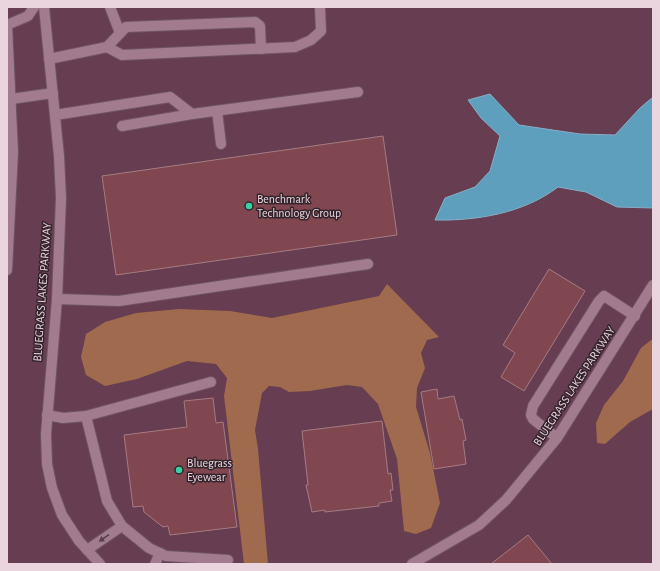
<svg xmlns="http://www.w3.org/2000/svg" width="660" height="571" font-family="'Alegreya Sans',sans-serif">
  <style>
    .built { fill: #663d51 }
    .forest { fill: #9f6a4d }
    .water { fill: #5d9fbd; stroke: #87afc7 }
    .building { fill: #814751; stroke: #a67b81 }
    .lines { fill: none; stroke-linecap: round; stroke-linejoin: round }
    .minor-casing { stroke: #705462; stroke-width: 12 }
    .minor { stroke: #a27c8e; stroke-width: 10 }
    .oneway { fill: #543e49 }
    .poi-dot { fill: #35d4a7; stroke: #33232b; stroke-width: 1.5 }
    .labels { text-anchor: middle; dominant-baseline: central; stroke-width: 3; stroke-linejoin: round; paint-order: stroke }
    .poi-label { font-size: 12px; fill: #ead5de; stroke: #33232b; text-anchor: start }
    .street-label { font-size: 12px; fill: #ead5de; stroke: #33232b }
  </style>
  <rect width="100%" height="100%" fill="#583647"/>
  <rect class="built" x="7" y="7" width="646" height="557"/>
  <g class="forest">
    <polygon points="387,284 439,337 427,340 421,353 425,368 417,388 416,407 430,453 440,503 431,528 416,534 404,531 397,459 378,404 362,387 347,385 310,391 289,392 280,387 269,386 262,393 255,430 258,449 268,564 244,564 224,396 227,378 216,364 187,361 137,379 105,386 86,375 81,357 86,334 105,322 136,313 179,309 230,311 272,318 379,296"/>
    <polygon points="651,340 653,340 653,409 630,422 605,444 597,443 596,423 604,405 623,381 641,348"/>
  </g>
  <path class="water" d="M490 94 519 125 580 134 615 135 640 108 653 97V208L617 207 586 192 558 187C524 213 477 221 435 220L445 198 475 187 490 171 500 136 481 118 468 100Z"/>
  <g class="building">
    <polygon points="383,136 397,235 116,275 102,176"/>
    <polygon points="549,269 585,291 524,391 501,377 515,353 503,345"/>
    <polygon points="437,389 438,399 454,396 460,420 462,419 466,440 463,441 466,464 434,469 421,392"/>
    <polygon points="213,398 216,423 223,422 237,527 170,535 168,526 163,527 144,512 143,506 133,507 124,435 187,427 184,401"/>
    <polygon points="382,421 388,474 391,473 393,490 390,490 392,501 379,503 379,506 325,512 325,510 312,512 306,485 308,485 302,431"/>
    <polygon points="528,535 552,564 491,564"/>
  </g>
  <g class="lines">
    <g class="minor-casing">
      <g id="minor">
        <polyline points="44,7 59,156 61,198 57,299 46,434 47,464 52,488 62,515 79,541 100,564"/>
        <polyline points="110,7 120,33"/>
        <polyline points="7,25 13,152 7,270"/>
        <polyline points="7,25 28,16 34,7"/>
        <polyline points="107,47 122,55 295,47 311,40 321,31 320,8"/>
        <polyline points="49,59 107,47 126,27 255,22 260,26 261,49"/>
        <polyline points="11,99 53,93"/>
        <polyline points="217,111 221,144"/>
        <polyline points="55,115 170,97 192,114 358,92"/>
        <polyline points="122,126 192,114"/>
        <polyline points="57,299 119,301 368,264"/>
        <polyline points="47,415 63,418 86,416 211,382"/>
        <polyline points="86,416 107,501 122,526 149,548 166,556 228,560"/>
        <polyline points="557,438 533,419 531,415 533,406 599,301 604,296 635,316"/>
        <polyline points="87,550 122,526"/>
        <polyline points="155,564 160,553"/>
        <polyline points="412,564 479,525 506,500 557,438 653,285"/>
      </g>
    </g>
    <use href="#minor" class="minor"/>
  </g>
  <defs><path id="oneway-solid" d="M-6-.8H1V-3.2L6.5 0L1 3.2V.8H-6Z"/></defs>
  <use class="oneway" href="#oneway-solid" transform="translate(104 538) rotate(145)"/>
  <g class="poi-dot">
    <circle cx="249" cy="206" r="4"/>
    <circle cx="179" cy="470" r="4"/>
  </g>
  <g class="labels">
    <g class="poi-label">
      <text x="257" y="199">Benchmark<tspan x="257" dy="14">Technology Group</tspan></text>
      <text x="187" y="463">Bluegrass<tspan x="187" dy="14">Eyewear</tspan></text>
    </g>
    <g class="street-label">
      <text transform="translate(42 292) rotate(-86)">BLUEGRASS LAKES PARKWAY</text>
      <text transform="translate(574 386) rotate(-57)">BLUEGRASS LAKES PARKWAY</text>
    </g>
  </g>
  <rect width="660" height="571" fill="none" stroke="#ead5de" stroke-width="16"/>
</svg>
